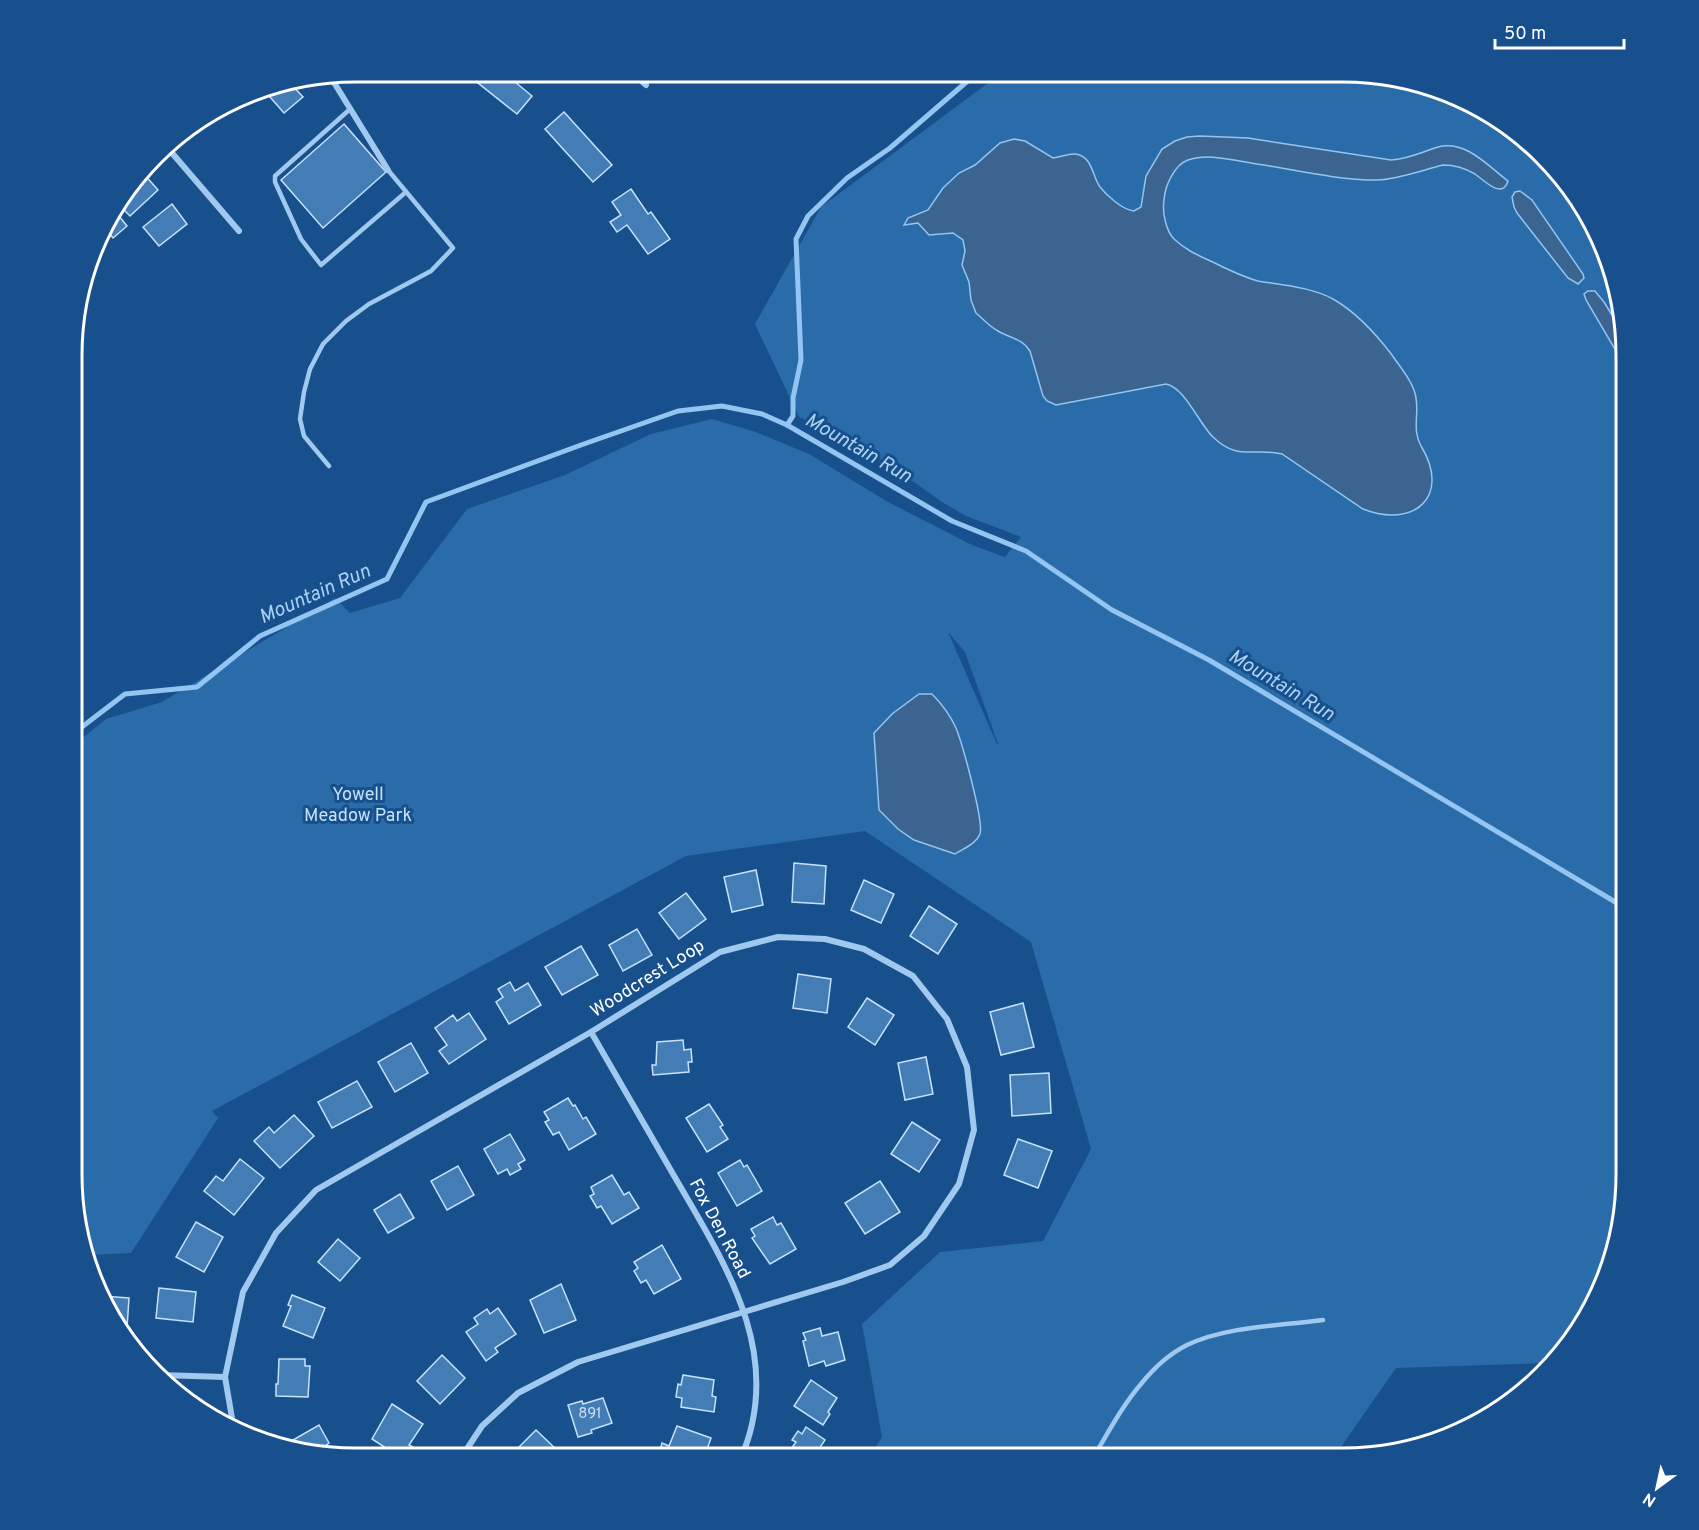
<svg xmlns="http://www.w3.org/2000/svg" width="1699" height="1530" font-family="Overpass,sans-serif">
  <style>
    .green { fill: #2a6baa; fill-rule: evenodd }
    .water { fill: #3b6590; stroke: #94c4f1; stroke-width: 1.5 }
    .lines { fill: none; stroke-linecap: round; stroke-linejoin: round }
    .stream { stroke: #94c4f1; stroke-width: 5 }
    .building { fill: #447db6; stroke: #c7e1fa; stroke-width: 1.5 }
    .lane { stroke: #a1c8ef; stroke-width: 4.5 }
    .street { stroke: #a1c8ef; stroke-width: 6 }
    .labels { text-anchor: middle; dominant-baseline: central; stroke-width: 6; stroke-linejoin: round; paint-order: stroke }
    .number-label { font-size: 15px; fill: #d0deed }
    .park-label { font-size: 18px; fill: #c7e1fa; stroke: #17508c }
    .street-label { font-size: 18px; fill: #fff; stroke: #17508c }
    .water-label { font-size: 20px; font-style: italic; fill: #add2f6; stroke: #17508c }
    .rim { fill: none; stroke: #fff; stroke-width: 3 }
  </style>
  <rect width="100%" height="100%" fill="#17508c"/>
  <path class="green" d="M1003 72 1362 73 1469 101 1556 168 1605 247 1626 337 1627 1175 1598 1300 1549 1363 1396 1368 1334 1457 869 1458 882 1437 862 1324 940 1252 1043 1241 1091 1149 1031 942 865 831 686 856 212 1111 218 1118 131 1253 87 1255 73 1193 74 745 106 719 162 702 335 598 350 613 400 598 467 509 565 475 651 434 712 419 756 432 809 454 888 502 972 545 1005 557 1021 537 966 516 942 502 893 467 849 440 799 417 755 324 821 207ZM948 632 965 652 998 744H997Z"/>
  <g class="water">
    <path d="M1200 136 1248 138 1391 160C1408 159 1422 152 1438 147 1466 140 1487 165 1508 181 1502 200 1484 180 1475 174 1465 168 1454 165 1443 165 1423 170 1396 180 1377 180 1335 180 1292 169 1251 163 1231 160 1208 153 1188 160 1174 165 1165 186 1164 200 1162 212 1166 231 1174 239 1190 254 1206 258 1225 268 1236 273 1246 278 1258 281 1282 285 1311 287 1333 299 1356 312 1376 334 1392 355 1400 367 1414 383 1416 398 1419 415 1412 430 1421 446 1452 497 1413 529 1363 509L1282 454C1253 447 1238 462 1212 436 1199 423 1184 387 1166 384L1056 405 1047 401 1043 396 1030 351C1023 339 1010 338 998 331 990 327 983 319 976 313L971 300 969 282 962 265 965 251 963 240 953 233 929 235 918 223 904 225 908 218 928 210 943 188 959 173 975 165 1000 143 1014 139 1025 141 1053 158C1061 157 1069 153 1076 154 1093 157 1092 176 1100 187 1107 196 1123 210 1134 211L1141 207 1146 176 1162 149 1175 141 1187 137Z"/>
    <polygon points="1520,191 1532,200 1583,274 1584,278 1578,284 1568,278 1517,213 1514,207 1512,197 1515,192"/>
    <polygon points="1588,291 1595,291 1604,302 1626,338 1626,368 1586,300 1584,294"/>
    <path d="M919 694H932C942 704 950 715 956 728 962 743 984 821 980 834 976 844 964 848 955 854L914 840 898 829 879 810 874 733 892 714Z"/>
  </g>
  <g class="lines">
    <g class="stream">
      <polyline points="787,425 793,416 793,398 801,360 796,239 808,216 847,178 890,148 978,72"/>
      <polyline points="74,733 125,694 197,687 260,636 387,579 426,502 581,445 678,411 722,406 762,414 787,425 952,521 1026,551 1112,610 1209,660 1627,909"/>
    </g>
  </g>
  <g class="building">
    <polygon points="470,72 503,72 532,96 517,114 468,75"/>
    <polygon points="290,83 303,97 284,113 262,88"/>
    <polygon points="564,112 612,165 593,182 545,129"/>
    <polygon points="344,124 386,172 323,228 281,180"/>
    <polygon points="143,173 158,190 130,216 118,204"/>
    <polygon points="631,189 648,214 651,212 670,239 648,254 627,225 617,232 610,222 621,215 612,202"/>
    <polygon points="172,204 187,224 159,246 143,227"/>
    <polygon points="119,216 127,226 113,238 105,228"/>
    <polygon points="794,863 826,866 824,904 792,902"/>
    <polygon points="756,870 763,905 732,912 724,877"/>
    <polygon points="864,880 894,894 881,923 851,910"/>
    <polygon points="686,893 706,919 679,939 659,913"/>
    <polygon points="929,906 957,924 938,954 910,936"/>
    <polygon points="637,929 652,955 623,971 609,945"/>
    <polygon points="581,946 598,975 562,995 545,967"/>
    <polygon points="798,974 831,979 827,1013 793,1008"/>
    <polygon points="510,982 515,991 528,983 541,1005 509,1024 496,1002 503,997 498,989"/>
    <polygon points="867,998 894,1015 875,1045 848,1027"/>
    <polygon points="1023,1003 1034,1047 1001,1055 990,1012"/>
    <polygon points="469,1013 486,1039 449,1064 439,1051 447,1045 435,1028 453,1015 457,1021"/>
    <polygon points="683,1040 684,1050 691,1049 692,1062 688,1062 689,1072 653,1075 652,1065 656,1065 657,1042"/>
    <polygon points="411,1043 428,1073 395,1092 378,1062"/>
    <polygon points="926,1057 933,1094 905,1100 898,1063"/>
    <polygon points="1049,1073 1051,1113 1012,1116 1010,1075"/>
    <polygon points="357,1081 372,1107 332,1128 318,1102"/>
    <polygon points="568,1098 573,1106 575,1105 583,1119 586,1117 596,1134 569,1150 559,1132 553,1135 545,1122 549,1120 544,1112"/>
    <polygon points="709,1104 723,1125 720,1127 728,1139 707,1152 686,1118"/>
    <polygon points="294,1115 314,1136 280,1168 254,1141 269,1127 274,1133"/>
    <polygon points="912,1122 940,1140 919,1172 891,1154"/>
    <polygon points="510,1134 525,1160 518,1164 521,1169 510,1175 507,1169 498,1174 484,1149"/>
    <polygon points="1018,1139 1052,1151 1038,1188 1004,1175"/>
    <polygon points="240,1159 264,1178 234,1215 204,1191 216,1176 223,1181"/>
    <polygon points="740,1160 744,1167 747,1165 762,1191 737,1206 718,1173"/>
    <polygon points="458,1166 474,1195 447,1210 431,1181"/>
    <polygon points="612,1175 624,1195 629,1192 639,1208 612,1224 601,1206 597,1208 590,1196 594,1194 591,1187"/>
    <polygon points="880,1181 900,1212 865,1234 845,1203"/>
    <polygon points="400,1194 414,1218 388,1233 374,1210"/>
    <polygon points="773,1217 777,1225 781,1223 796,1249 770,1264 752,1238 755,1236 751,1229"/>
    <polygon points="196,1222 223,1237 204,1272 176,1257"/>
    <polygon points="338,1239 360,1258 340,1281 318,1262"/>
    <polygon points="662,1245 681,1279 654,1294 646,1280 641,1283 634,1271 638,1268 634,1262"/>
    <polygon points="561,1284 576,1320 544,1333 530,1300"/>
    <polygon points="159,1288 196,1292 193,1322 156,1318"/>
    <polygon points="292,1295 325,1308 313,1338 283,1326 291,1306 288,1305"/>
    <polygon points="102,1296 129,1298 127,1328 122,1328"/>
    <polygon points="498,1308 516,1334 495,1348 498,1352 486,1361 466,1332 478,1324 474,1318 487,1309 490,1314"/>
    <polygon points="820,1328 822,1336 838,1332 845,1360 826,1366 824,1361 809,1366 803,1341 806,1340 803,1333"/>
    <polygon points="442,1355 465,1378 440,1404 417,1381"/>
    <polygon points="279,1359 305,1359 305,1366 310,1366 308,1397 276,1396 276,1384 278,1384"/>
    <polygon points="683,1375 714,1380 712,1396 716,1397 714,1412 681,1407 682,1398 676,1397 678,1384 681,1385"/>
    <polygon points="811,1380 837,1398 828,1412 830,1414 823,1425 794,1406"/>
    <polygon points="603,1398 612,1423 591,1430 592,1433 578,1437 568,1405 582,1401 583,1404"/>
    <polygon points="392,1404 423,1424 409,1445 415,1448 408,1458 401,1458 372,1439"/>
    <polygon points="319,1425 329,1443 325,1446 328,1452 295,1444 293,1440"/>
    <polygon points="677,1426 711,1438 704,1458 669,1458 659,1454 662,1443 669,1446"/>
    <polygon points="806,1427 825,1440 813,1458 797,1458 789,1452 796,1442 792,1440 798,1431 802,1434"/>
    <polygon points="536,1430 558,1451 553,1458 513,1458 511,1455"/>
  </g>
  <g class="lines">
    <g class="lane">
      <polyline points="349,110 275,176 275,182 301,239 321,265 406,192"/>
      <polyline points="329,466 304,436 300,419 304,392 310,369 323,344 346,321 369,304 431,271 453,248 388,170"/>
      <path d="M1093 1458C1108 1433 1122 1406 1141 1384 1153 1369 1169 1354 1187 1345 1227 1326 1279 1326 1323 1320"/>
    </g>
    <g class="street">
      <polyline points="631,72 646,85"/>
      <polyline points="330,76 388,170"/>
      <polyline points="166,146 239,231"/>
      <path d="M591 1032C618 1079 646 1127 673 1174 724 1262 786 1354 741 1458"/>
      <polyline points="160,1375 225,1377"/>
      <polyline points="234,1430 225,1377 243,1292 276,1233 316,1190 591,1032 720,952 778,937 825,939 864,949 913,976 947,1019 967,1067 974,1130 959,1184 924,1236 890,1265 843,1282 578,1362 518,1393 482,1426 461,1458"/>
    </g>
  </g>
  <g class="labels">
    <g class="number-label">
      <text x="590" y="1414">891</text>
    </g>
    <g class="park-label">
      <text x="358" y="795">Yowell<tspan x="358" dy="21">Meadow Park</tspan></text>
    </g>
    <g class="street-label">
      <text transform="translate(648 979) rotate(-32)">Woodcrest Loop</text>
      <text transform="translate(719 1229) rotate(62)">Fox Den Road</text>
    </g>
    <g class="water-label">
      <text transform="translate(858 449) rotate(30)">Mountain Run</text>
      <text transform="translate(315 595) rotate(-24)">Mountain Run</text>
      <text transform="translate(1281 686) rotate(31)">Mountain Run</text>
    </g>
  </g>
  <path d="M0 0H1699V1530H0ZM355 82H1343A273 273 0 0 1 1616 355V1175A273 273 0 0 1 1343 1448H355A273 273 0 0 1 82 1175V355A273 273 0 0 1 355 82Z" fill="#17508c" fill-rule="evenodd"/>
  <path class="rim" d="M355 82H1343A273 273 0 0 1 1616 355V1175A273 273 0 0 1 1343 1448H355A273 273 0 0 1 82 1175V355A273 273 0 0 1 355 82Z"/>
  <g transform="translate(1657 1488) rotate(213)" stroke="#17508c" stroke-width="4.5" paint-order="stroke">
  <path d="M0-4.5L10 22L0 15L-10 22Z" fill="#ffffff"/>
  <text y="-9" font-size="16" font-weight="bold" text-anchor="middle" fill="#ffffff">N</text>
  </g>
  <path d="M1495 39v9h129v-9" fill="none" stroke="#ffffff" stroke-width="3"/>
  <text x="1504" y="39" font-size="18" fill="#ffffff" stroke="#17508c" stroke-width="4.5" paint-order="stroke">50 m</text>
</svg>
